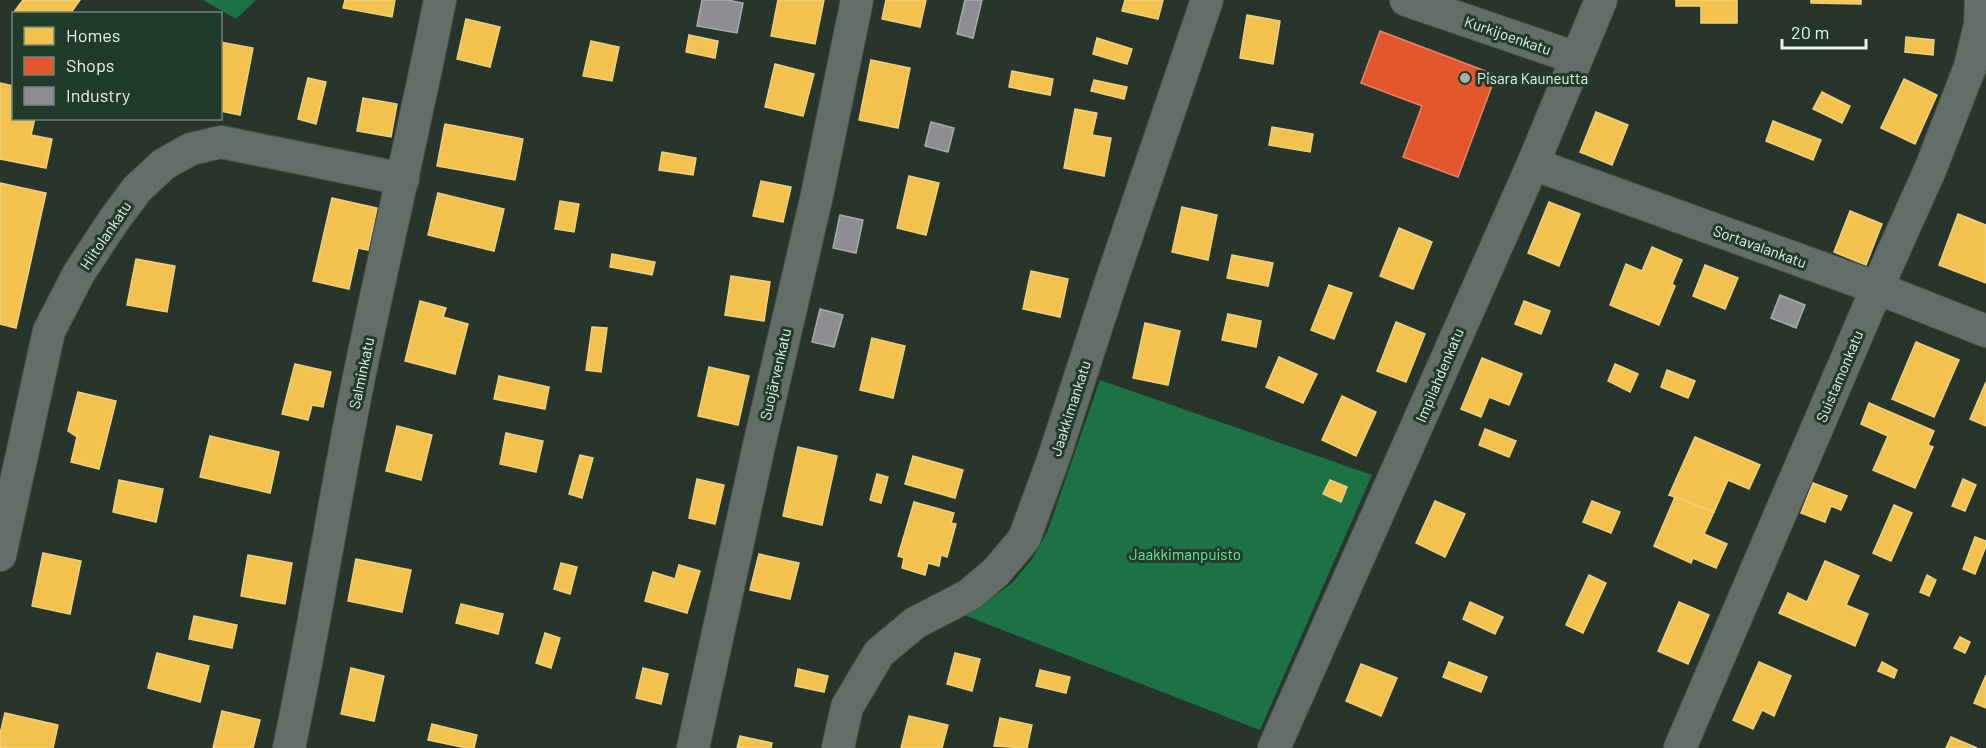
<svg xmlns="http://www.w3.org/2000/svg" width="1986" height="748" font-family="Barlow,sans-serif">
  <style>
    .forest { fill: #1d7245 }
    .homes { fill: #f2c14e; stroke: #eed17d; stroke-width: 1.5 }
    .shops { fill: #e4572e; stroke: #e58666; stroke-width: 1.5 }
    .industry { fill: #8d8d92; stroke: #a8acac; stroke-width: 1.5 }
    .lines { fill: none; stroke-linecap: round; stroke-linejoin: round }
    .minor-casing { stroke: #47544c; stroke-width: 34 }
    .minor { stroke: #626e67; stroke-width: 32 }
    .poi-dot { fill: #a3b2a8; stroke: #213b2a; stroke-width: 2 }
    .labels { text-anchor: middle; dominant-baseline: central; stroke-width: 6; stroke-linejoin: round; paint-order: stroke }
    .street-label { font-size: 15px; fill: #e6f5ea; stroke: #213b2a }
    .poi-label { font-size: 15px; fill: #e6f5ea; stroke: #213b2a; text-anchor: start }
    .park-label { font-size: 15px; fill: #6ee59d; stroke: #213b2a }
  </style>
  <rect width="100%" height="100%" fill="#27352c"/>
  <g class="forest">
    <polygon points="203,0 256,0 236,19"/>
    <polygon points="1100,380 1372,475 1260,730 961,614 990,599 1012,583 1033,558 1048,530"/>
  </g>
  <g class="homes">
    <polygon points="23,0 80,0 70,14 15,14 14,12"/>
    <polygon points="345,0 395,0 392,17 343,8"/>
    <polygon points="778,0 824,0 815,44 771,36"/>
    <polygon points="886,0 926,0 920,27 882,19"/>
    <polygon points="1125,0 1163,0 1158,19 1122,11"/>
    <polygon points="1676,0 1737,0 1737,23 1701,23 1701,6 1676,6"/>
    <polygon points="1811,0 1861,0 1861,4 1811,3"/>
    <polygon points="1247,15 1280,21 1273,64 1240,58"/>
    <polygon points="466,19 500,27 490,67 457,59"/>
    <polygon points="689,35 718,41 715,58 686,52"/>
    <polygon points="1906,37 1934,40 1933,55 1905,52"/>
    <polygon points="1097,38 1132,49 1127,64 1093,54"/>
    <polygon points="591,41 619,47 612,81 583,76"/>
    <polygon points="220,42 253,48 240,115 220,111"/>
    <polygon points="871,60 910,68 898,128 859,120"/>
    <polygon points="775,64 814,74 803,116 765,107"/>
    <polygon points="1012,71 1053,79 1050,95 1009,87"/>
    <polygon points="308,78 326,82 316,124 298,119"/>
    <polygon points="1904,79 1937,95 1915,144 1881,128"/>
    <polygon points="1094,80 1127,87 1124,99 1091,91"/>
    <polygon points="0,83 14,86 14,118 35,118 31,135 52,139 46,168 0,159"/>
    <polygon points="1822,92 1850,106 1842,123 1813,109"/>
    <polygon points="363,98 397,104 391,137 357,131"/>
    <polygon points="1075,109 1097,113 1092,135 1111,138 1104,176 1064,168"/>
    <polygon points="1596,112 1628,125 1612,165 1580,152"/>
    <polygon points="1773,121 1821,140 1813,160 1766,141"/>
    <polygon points="445,124 523,139 515,180 437,166"/>
    <polygon points="1272,127 1313,134 1310,152 1269,145"/>
    <polygon points="662,152 696,158 693,175 659,170"/>
    <polygon points="909,176 939,183 926,235 897,228"/>
    <polygon points="761,181 791,187 783,222 753,216"/>
    <polygon points="0,183 46,193 16,328 0,324"/>
    <polygon points="438,193 504,209 494,251 428,235"/>
    <polygon points="332,198 377,208 368,250 358,248 349,289 313,281"/>
    <polygon points="560,201 579,204 574,232 555,229"/>
    <polygon points="1549,202 1580,214 1559,266 1528,253"/>
    <polygon points="1182,207 1217,215 1208,260 1172,252"/>
    <polygon points="1850,211 1882,224 1866,265 1834,252"/>
    <polygon points="1958,214 1986,225 1986,283 1939,265"/>
    <polygon points="1399,228 1432,242 1413,289 1380,276"/>
    <polygon points="1652,247 1682,260 1672,284 1675,286 1659,325 1610,305 1626,264 1642,271"/>
    <polygon points="612,254 655,262 652,275 610,267"/>
    <polygon points="1232,255 1273,263 1268,286 1227,278"/>
    <polygon points="136,259 175,266 167,312 127,305"/>
    <polygon points="1705,265 1738,278 1725,309 1693,296"/>
    <polygon points="1031,271 1068,279 1060,317 1023,309"/>
    <polygon points="731,276 770,282 764,321 725,315"/>
    <polygon points="1329,285 1352,293 1334,339 1311,330"/>
    <polygon points="420,301 446,308 443,317 468,324 455,374 405,361"/>
    <polygon points="1524,301 1550,311 1541,334 1515,324"/>
    <polygon points="1228,314 1261,321 1256,347 1222,340"/>
    <polygon points="1396,322 1425,334 1406,382 1377,371"/>
    <polygon points="1145,323 1180,331 1168,385 1133,378"/>
    <polygon points="592,327 607,328 601,372 586,370"/>
    <polygon points="872,338 905,346 893,398 860,390"/>
    <polygon points="1916,342 1959,360 1934,417 1892,399"/>
    <polygon points="1279,357 1317,374 1303,403 1266,387"/>
    <polygon points="1482,358 1522,374 1509,405 1489,397 1481,417 1461,409"/>
    <polygon points="295,364 331,372 323,407 312,405 308,420 282,414"/>
    <polygon points="1615,364 1638,374 1630,392 1608,381"/>
    <polygon points="709,367 749,376 738,425 698,416"/>
    <polygon points="1667,370 1695,381 1688,398 1661,387"/>
    <polygon points="499,376 549,387 545,409 494,399"/>
    <polygon points="1986,382 1986,426 1970,419"/>
    <polygon points="78,392 116,401 99,469 71,462 77,437 68,431"/>
    <polygon points="1342,396 1376,412 1356,456 1322,440"/>
    <polygon points="1869,403 1934,431 1928,445 1933,447 1915,488 1873,470 1888,436 1861,424"/>
    <polygon points="397,426 432,435 421,480 386,471"/>
    <polygon points="1485,429 1516,441 1509,457 1479,445"/>
    <polygon points="506,433 543,441 536,472 500,464"/>
    <polygon points="210,436 279,452 270,493 200,477"/>
    <polygon points="1695,437 1760,465 1749,489 1728,480 1714,512 1669,495"/>
    <polygon points="798,447 837,456 822,525 783,516"/>
    <polygon points="580,455 593,458 582,498 569,494"/>
    <polygon points="913,456 963,470 955,498 905,484"/>
    <polygon points="877,474 888,477 881,503 870,500"/>
    <polygon points="697,479 724,485 715,524 689,518"/>
    <polygon points="1963,479 1976,485 1965,511 1952,506"/>
    <polygon points="119,480 163,489 156,522 113,512"/>
    <polygon points="1330,480 1347,487 1341,502 1323,494"/>
    <polygon points="1813,483 1847,496 1841,510 1831,506 1825,522 1801,513"/>
    <polygon points="1675,497 1714,512 1704,534 1727,544 1716,568 1693,558 1691,563 1654,546"/>
    <polygon points="1435,501 1465,514 1445,557 1416,543"/>
    <polygon points="1592,501 1620,512 1611,533 1583,522"/>
    <polygon points="914,502 954,513 951,523 956,524 947,557 941,555 939,566 928,563 925,575 902,568 904,558 898,556"/>
    <polygon points="1894,505 1912,513 1891,561 1873,553"/>
    <polygon points="1975,537 1986,541 1986,546 1975,574 1963,569"/>
    <polygon points="43,553 81,561 70,614 32,606"/>
    <polygon points="759,554 799,563 790,599 750,590"/>
    <polygon points="248,555 292,563 285,604 241,596"/>
    <polygon points="356,559 411,570 402,612 348,601"/>
    <polygon points="1825,561 1859,576 1846,605 1868,614 1855,646 1779,613 1788,593 1807,602"/>
    <polygon points="561,563 577,567 570,594 554,589"/>
    <polygon points="679,565 700,571 687,613 645,601 653,572 675,579"/>
    <polygon points="1589,575 1606,583 1583,633 1566,625"/>
    <polygon points="1927,575 1936,580 1929,596 1920,592"/>
    <polygon points="1470,602 1503,617 1495,634 1463,619"/>
    <polygon points="1679,602 1709,615 1688,664 1658,651"/>
    <polygon points="461,604 503,614 498,634 456,623"/>
    <polygon points="194,616 237,625 232,648 189,639"/>
    <polygon points="545,633 560,638 551,668 536,663"/>
    <polygon points="1960,637 1970,642 1965,653 1954,648"/>
    <polygon points="157,653 209,666 200,702 148,688"/>
    <polygon points="955,653 980,659 972,691 947,684"/>
    <polygon points="1449,662 1487,677 1481,692 1443,677"/>
    <polygon points="1759,662 1791,676 1774,716 1762,710 1753,729 1733,720"/>
    <polygon points="1882,662 1897,670 1894,678 1878,671"/>
    <polygon points="1361,664 1397,678 1381,716 1346,701"/>
    <polygon points="351,668 384,676 374,721 341,714"/>
    <polygon points="643,668 668,674 661,704 636,698"/>
    <polygon points="798,669 828,676 824,692 795,686"/>
    <polygon points="1040,670 1070,677 1066,693 1036,686"/>
    <polygon points="1986,675 1986,708 1974,703"/>
    <polygon points="222,711 260,720 253,748 213,748"/>
    <polygon points="5,713 58,725 53,748 0,748 0,734"/>
    <polygon points="909,716 948,725 942,748 901,748"/>
    <polygon points="1000,718 1032,725 1027,748 994,746"/>
    <polygon points="432,724 477,735 474,748 466,748 428,740"/>
    <polygon points="740,736 772,743 771,748 737,748"/>
    <polygon points="1951,737 1977,748 1946,748"/>
  </g>
  <polygon class="shops" points="1380,31 1496,75 1458,177 1403,157 1422,106 1361,83"/>
  <g class="industry">
    <polygon points="702,0 727,0 743,3 737,33 697,26"/>
    <polygon points="965,0 982,0 973,38 957,34"/>
    <polygon points="931,122 954,128 948,152 925,146"/>
    <polygon points="840,215 863,220 856,253 833,248"/>
    <polygon points="1780,295 1805,305 1796,328 1771,318"/>
    <polygon points="820,309 843,315 834,347 812,342"/>
  </g>
  <g class="lines">
    <g class="minor-casing">
      <g id="minor">
        <polyline points="1406,0 1576,58"/>
        <polyline points="1533,164 1877,288 1986,331"/>
        <polyline points="0,555 49,331 79,273 114,220 137,189 164,164 191,149 221,142 403,179"/>
        <path d="M289 748C315 625 334 501 359 377 385 251 415 126 440 0"/>
        <polyline points="693,748 758,450 817,195 857,0"/>
        <polyline points="838,748 847,707 879,653 915,623 969,595 996,572 1024,539 1053,460 1112,279 1207,0"/>
        <polyline points="1274,748 1533,164 1601,0"/>
        <polyline points="1680,748 1877,288 1930,170 1970,67 1980,25 1981,0"/>
      </g>
    </g>
    <use href="#minor" class="minor"/>
  </g>
  <circle class="poi-dot" cx="1465" cy="78" r="6"/>
  <g class="labels">
    <g class="street-label">
      <text transform="translate(1508 35) rotate(19)">Kurkijoenkatu</text>
      <text transform="translate(105 235) rotate(-56)">Hiitolankatu</text>
      <text transform="translate(1760 246) rotate(20)">Sortavalankatu</text>
      <text transform="translate(361 373) rotate(-78)">Salminkatu</text>
      <text transform="translate(775 374) rotate(-77)">Suojärvenkatu</text>
      <text transform="translate(1439 375) rotate(-67)">Impilahdenkatu</text>
      <text transform="translate(1839 376) rotate(-67)">Suistamonkatu</text>
      <text transform="translate(1070 408) rotate(-72)">Jaakkimankatu</text>
    </g>
    <g class="poi-label">
      <text x="1477" y="78">Pisara Kauneutta</text>
    </g>
    <g class="park-label">
      <text x="1185" y="554">Jaakkimanpuisto</text>
    </g>
  </g>
  <rect x="12" y="12" width="210" height="108" fill="#213b2a" stroke="#708577" stroke-width="1.5"/>
  <rect x="24" y="27" width="30" height="18" fill="#f2c14e" stroke="#708577" stroke-width="1.5"/>
  <text x="66" y="42" font-size="18" fill="#e6f5ea">Homes</text>
  <rect x="24" y="57" width="30" height="18" fill="#e4572e" stroke="#708577" stroke-width="1.5"/>
  <text x="66" y="72" font-size="18" fill="#e6f5ea">Shops</text>
  <rect x="24" y="87" width="30" height="18" fill="#8d8d92" stroke="#708577" stroke-width="1.5"/>
  <text x="66" y="102" font-size="18" fill="#e6f5ea">Industry</text>
  <path d="M1782 39v9h84v-9" fill="none" stroke="#e6f5ea" stroke-width="3"/>
  <text x="1791" y="39" font-size="18" fill="#e6f5ea" stroke="#213b2a" stroke-width="4.5" paint-order="stroke">20 m</text>
</svg>
